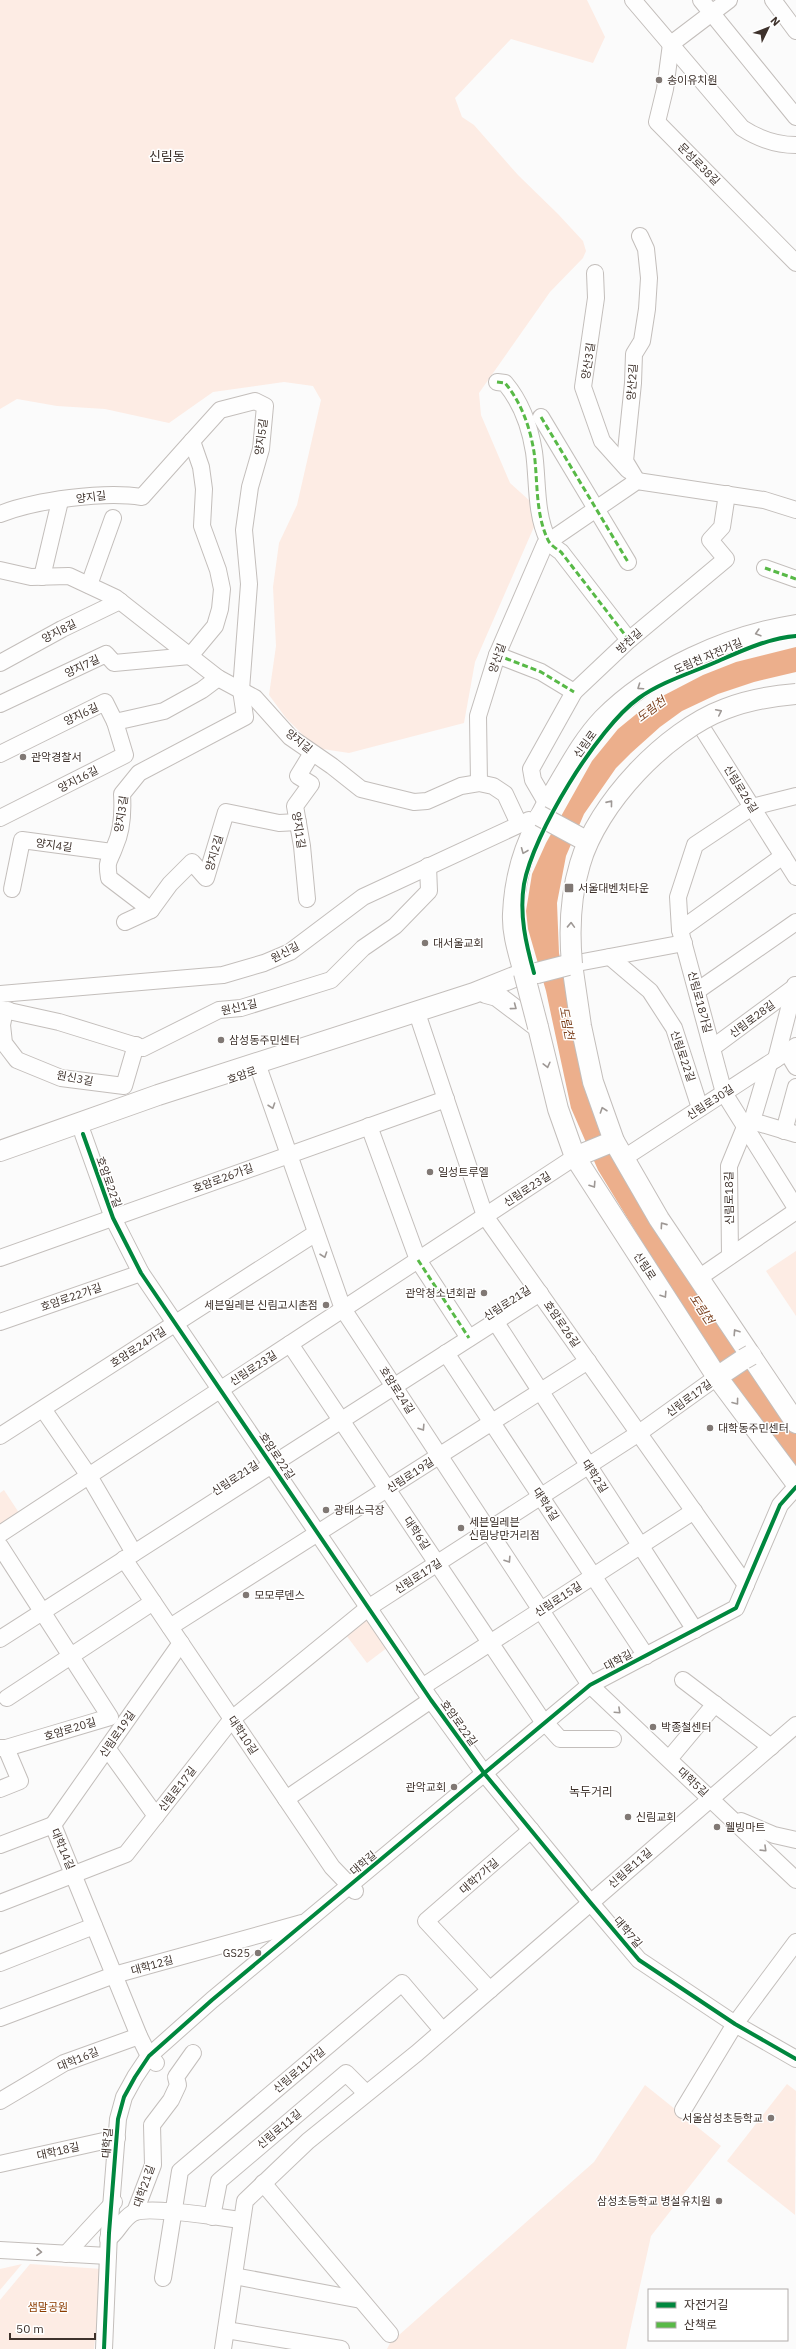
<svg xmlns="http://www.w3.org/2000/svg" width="796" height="2349" font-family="'IBM Plex Sans','Noto Sans KR',sans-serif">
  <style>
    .green { fill: #fdece4 }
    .water { fill: #ecaf8c }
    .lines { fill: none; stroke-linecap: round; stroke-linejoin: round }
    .minor-casing { stroke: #c3bebb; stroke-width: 18 }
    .major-casing { stroke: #c3bebb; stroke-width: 22 }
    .minor { stroke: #fefefe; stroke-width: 16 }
    .major { stroke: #fefefe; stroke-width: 20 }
    .major-bridge-casing { stroke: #c3bebb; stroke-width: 22; stroke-linecap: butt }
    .major-bridge { stroke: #fefefe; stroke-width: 20 }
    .quiet { stroke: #58b947; stroke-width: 3; stroke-dasharray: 6 3; stroke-linecap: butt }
    .cycleway-casing { stroke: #fff; stroke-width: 6 }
    .cycleway { stroke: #00873e; stroke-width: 4 }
    .oneway { stroke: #9e9895 }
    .poi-dot { fill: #807874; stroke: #fff; stroke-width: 1.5 }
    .labels { text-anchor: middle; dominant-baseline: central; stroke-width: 3; stroke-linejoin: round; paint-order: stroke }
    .poi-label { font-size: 11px; fill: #3e322c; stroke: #fff; text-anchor: start }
    .street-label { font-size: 11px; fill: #3e322c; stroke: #fff }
    .park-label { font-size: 11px; fill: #8b3c00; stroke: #fff }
    .water-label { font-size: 12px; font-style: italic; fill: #7d4321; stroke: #fff }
    .neighbourhood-label { font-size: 12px; fill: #3e322c; stroke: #fff }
    .quarter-label { font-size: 13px; fill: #3e322c; stroke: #fff }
  </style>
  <rect width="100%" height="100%" fill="#fbfbfb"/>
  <g class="green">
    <polygon points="0,0 587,0 605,37 593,63 511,39 455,98 462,117 474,125 518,175 558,214 583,241 586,251 583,258 550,292 479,393 481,415 510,483 530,501 537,520 475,662 464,723 349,753 316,748 286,718 269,695 276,646 273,587 279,543 297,505 321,400 313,386 284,382 213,392 169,423 105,409 57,406 17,399 0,409"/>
    <polygon points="796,1251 796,1316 766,1271"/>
    <polygon points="4,1490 23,1519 0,1534 0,1493"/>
    <polygon points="368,1612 392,1644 367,1663 343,1631"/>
    <polygon points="787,2084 796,2091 795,2215 727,2161"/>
    <polygon points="645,2085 721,2146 651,2236 626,2349 387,2349 390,2343 594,2162"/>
    <polygon points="22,2264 0,2290 0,2269"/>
    <polygon points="30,2264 102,2269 94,2349 0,2349 0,2300"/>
  </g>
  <polygon class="water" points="796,647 796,672 754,682 718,694 682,711 660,727 631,753 616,768 584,814 566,856 557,903 559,953 587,1084 752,1373 796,1434 796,1477 721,1371 598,1170 571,1108 546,991 528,929 526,911 532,874 546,843 592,761 618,729 651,702 703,675 736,662"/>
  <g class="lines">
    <g class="minor-casing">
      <g id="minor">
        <path d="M633 0 742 128C759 139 775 145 796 145"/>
        <polyline points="701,0 796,117"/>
        <polyline points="729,0 671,44 665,89 657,122 796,263"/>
        <polyline points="773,0 796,31"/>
        <polyline points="595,273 596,298 583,387 602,441 628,470"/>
        <path d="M497 382 505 383C521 402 530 427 534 452 538 481 535 513 548 540 550 545 557 549 561 552L629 640"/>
        <polyline points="541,417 628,562"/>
        <polyline points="637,481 625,461 633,383 634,354 642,341 647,309 649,278 646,249 640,236"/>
        <path d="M0 514C36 500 104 491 142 497L192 441"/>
        <polyline points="765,568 796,579"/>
        <polyline points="0,570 31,577 69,576 116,598 218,678 255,698 290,737 332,766 361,789 414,802 427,801 461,786 479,783 493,786 505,794 519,824"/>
        <polyline points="42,577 60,501"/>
        <polyline points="89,585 113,518"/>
        <polyline points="497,655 541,672 574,692"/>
        <polyline points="0,663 62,629 120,601"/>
        <path d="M0 704 106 654 114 663 190 656 215 626 220 609 222 589 218 570 202 526 204 489 201 467 192 441 220 410 255 401 265 406 261 449 250 487 244 530 249 584 241 690 245 717 139 773 122 794C123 810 122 831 115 846 109 863 106 859 109 878L151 910"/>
        <polyline points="699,723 796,877"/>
        <polyline points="0,754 105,702 115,722 164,711 202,690 218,678"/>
        <polyline points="479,783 478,716 497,655 545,544 637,481 764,500 796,510"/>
        <polyline points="796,796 752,807 695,845 678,897 680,930 724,1093 796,1208"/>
        <polyline points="547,804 533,780 531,769 574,692 629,640 726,559 710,540 722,527 727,494"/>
        <polyline points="0,818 125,755 115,722"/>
        <polyline points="12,889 22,840 112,852"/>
        <polyline points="307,899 302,846 295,806 311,784 298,776 312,753"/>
        <polyline points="125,922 151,910 170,884 192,862 206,878 226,812 279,823 298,822"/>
        <polyline points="680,930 783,856"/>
        <polyline points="610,957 650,991 674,1028 700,1108"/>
        <polyline points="572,964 684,943"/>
        <polyline points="697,991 796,922"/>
        <polyline points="0,994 223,975 264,963 290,952 363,897 529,820"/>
        <polyline points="0,1009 59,1022 143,1048 219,1010 241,1008 331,980 363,948 395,926 429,891 428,866"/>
        <polyline points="8,1010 4,1015 2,1025 4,1043 17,1060 61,1078 124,1086 136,1045"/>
        <polyline points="418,1016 485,1216 746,1585"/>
        <polyline points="712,1048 792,989"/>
        <polyline points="787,1052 796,1067"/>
        <polyline points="776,1059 795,985"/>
        <polyline points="259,1069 343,1309 590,1685 796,1880"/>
        <polyline points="752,1121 769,1064"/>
        <polyline points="369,1126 418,1260 469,1338"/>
        <polyline points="784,1131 796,1087"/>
        <polyline points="83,1134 113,1218 141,1273 431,1700 484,1773 590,1902 639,1960 735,2024 796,2059"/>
        <polyline points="624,1158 796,1046"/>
        <polyline points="730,1256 729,1166 745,1127 752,1121 796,1134"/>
        <polyline points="0,1258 446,1099"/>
        <polyline points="700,1277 796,1211"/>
        <polyline points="495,1321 695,1630"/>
        <polyline points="0,1322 141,1273"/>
        <polyline points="290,1344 544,1723"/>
        <polyline points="446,1353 646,1656"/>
        <polyline points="43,1409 89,1476 134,1553"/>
        <polyline points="0,1436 316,1233"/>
        <polyline points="0,1534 575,1157"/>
        <polyline points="0,1546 110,1717 6,1748 0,1748"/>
        <polyline points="124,1559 332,1867 355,1891"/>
        <polyline points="170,1627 588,1361"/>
        <polyline points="0,1639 540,1293"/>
        <polyline points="683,1680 771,1747"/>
        <polyline points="422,1687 694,1511"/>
        <polyline points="7,1698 153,1602"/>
        <polyline points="550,1728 560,1739 613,1739"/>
        <polyline points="107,1748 156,1816"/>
        <polyline points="669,1759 715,1704"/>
        <polyline points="0,1789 20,1781 6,1748"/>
        <polyline points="286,1799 431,1700"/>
        <polyline points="741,1821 774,1835 796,1840"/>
        <polyline points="53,1825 181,1643"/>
        <polyline points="0,1845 53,1825 139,2036 149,2056 156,2063"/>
        <polyline points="0,1903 126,1854 232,1719 368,1608 639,1433 717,1377"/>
        <polyline points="0,1963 94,1926"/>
        <polyline points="490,1990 426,1921 531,1830"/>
        <polyline points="0,2018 114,1975 302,1923"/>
        <polyline points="0,2101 64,2063 139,2036"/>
        <polyline points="683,2110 735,2024 796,1942"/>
        <polyline points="0,2164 117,2138"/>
        <polyline points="263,2183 390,2334"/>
        <polyline points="135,2212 153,2165 152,2125 171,2100 178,2085 176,2077 193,2053"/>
        <polyline points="212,2217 219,2181 346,2073 366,2093"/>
        <path d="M108 2239C119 2231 121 2220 133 2213 148 2205 222 2218 242 2220"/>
        <polyline points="0,2250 108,2256"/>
        <polyline points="66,2254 114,2202"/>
        <polyline points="234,2276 361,2300"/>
        <polyline points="163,2278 180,2171 402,1983 442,2030"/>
        <polyline points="226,2330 341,2349"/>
        <polyline points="104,2349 109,2233 118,2119 124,2097 135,2077 149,2056 212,2000 590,1685 736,1608 780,1505 796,1487"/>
        <polyline points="223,2349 245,2201 308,2141 417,2053 796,1725"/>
      </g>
    </g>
    <g class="major-casing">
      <g id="major">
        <polyline points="568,965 572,964 581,1026 593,1082 614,1141 659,1219 796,1423"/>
        <path d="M524 973C519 954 512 934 513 914 515 866 530 832 554 792 569 767 583 740 603 719 651 670 728 636 796 625"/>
        <polyline points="486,993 497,996 538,1027 558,1109 575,1157 717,1377 796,1483"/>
        <polyline points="0,1151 158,1095 474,993 524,973 537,973"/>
        <polyline points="575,1157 614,1141"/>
        <polyline points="717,1377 744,1359"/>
      </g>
    </g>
    <use href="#minor" class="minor"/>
    <use href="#major" class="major"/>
    <g class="major-bridge-casing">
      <g id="major-bridge">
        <polyline points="540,816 588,842"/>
        <path d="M572 964C569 931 570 897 580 864 597 804 666 731 725 709 748 700 771 696 796 694"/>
        <polyline points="524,973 538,1027"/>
        <polyline points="537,973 568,965"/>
        <polyline points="744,1359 751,1355"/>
      </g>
    </g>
    <use href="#major-bridge" class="major-bridge"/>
    <g class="quiet">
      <path d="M497 382 505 383C521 402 530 427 534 452 538 481 535 513 548 540 550 545 557 549 561 552L629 640"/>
      <polyline points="541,417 628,562"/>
      <polyline points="765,568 796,579"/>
      <polyline points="497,655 541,672 574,692"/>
      <polyline points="418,1260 469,1338"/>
    </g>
    <g class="cycleway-casing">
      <g id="cycleway">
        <path d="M534 973C526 944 519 915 524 884 533 834 597 728 639 698 661 682 691 673 716 662 741 651 769 638 796 636"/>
        <polyline points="83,1134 113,1218 141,1273 431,1700 484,1773 590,1902 639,1960 735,2024 796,2059"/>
        <polyline points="104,2349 109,2233 118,2119 124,2097 135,2077 149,2056 212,2000 590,1685 736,1608 780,1505 796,1487"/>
      </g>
    </g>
    <use href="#cycleway" class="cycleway"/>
  </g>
  <defs><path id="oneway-chevron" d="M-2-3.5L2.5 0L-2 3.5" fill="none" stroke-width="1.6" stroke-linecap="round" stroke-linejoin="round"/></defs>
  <g class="oneway">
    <use href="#oneway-chevron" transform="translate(758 633) rotate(164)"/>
    <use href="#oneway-chevron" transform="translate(640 687) rotate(146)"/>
    <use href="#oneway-chevron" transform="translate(719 712) rotate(-26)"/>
    <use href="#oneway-chevron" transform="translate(610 803) rotate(-51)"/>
    <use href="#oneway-chevron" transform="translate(524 851) rotate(112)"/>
    <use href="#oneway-chevron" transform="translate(571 925) rotate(-88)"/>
    <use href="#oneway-chevron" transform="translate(514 1007) rotate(37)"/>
    <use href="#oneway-chevron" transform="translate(547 1065) rotate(76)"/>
    <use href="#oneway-chevron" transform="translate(272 1106) rotate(71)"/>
    <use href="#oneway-chevron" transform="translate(603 1110) rotate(-109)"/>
    <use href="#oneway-chevron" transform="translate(593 1185) rotate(57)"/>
    <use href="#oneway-chevron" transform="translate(663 1225) rotate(-125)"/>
    <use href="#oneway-chevron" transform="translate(324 1255) rotate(71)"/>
    <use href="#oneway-chevron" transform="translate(664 1295) rotate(57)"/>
    <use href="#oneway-chevron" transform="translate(736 1332) rotate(-123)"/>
    <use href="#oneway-chevron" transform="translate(736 1402) rotate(53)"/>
    <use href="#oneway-chevron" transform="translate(422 1428) rotate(57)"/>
    <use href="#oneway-chevron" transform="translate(508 1560) rotate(57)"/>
    <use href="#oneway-chevron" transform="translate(618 1711) rotate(43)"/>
    <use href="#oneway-chevron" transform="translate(764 1849) rotate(44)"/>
    <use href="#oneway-chevron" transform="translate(39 2252) rotate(3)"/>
  </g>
  <g class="poi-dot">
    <circle cx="659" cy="80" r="4"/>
    <circle cx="23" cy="757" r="4"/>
    <rect x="564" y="883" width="10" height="10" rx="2"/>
    <circle cx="425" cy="943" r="4"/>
    <circle cx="221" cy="1040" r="4"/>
    <circle cx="430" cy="1172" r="4"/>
    <circle cx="484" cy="1293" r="4"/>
    <circle cx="326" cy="1305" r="4"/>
    <circle cx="710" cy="1428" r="4"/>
    <circle cx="326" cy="1510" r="4"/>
    <circle cx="461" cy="1528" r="4"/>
    <circle cx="246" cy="1595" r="4"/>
    <circle cx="653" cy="1727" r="4"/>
    <circle cx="454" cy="1787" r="4"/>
    <circle cx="628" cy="1817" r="4"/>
    <circle cx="717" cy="1827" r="4"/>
    <circle cx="258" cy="1953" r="4"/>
    <circle cx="771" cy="2118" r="4"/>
    <circle cx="719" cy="2201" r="4"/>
  </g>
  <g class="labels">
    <g class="poi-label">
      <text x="667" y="80">송이유치원</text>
      <text x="31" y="757">관악경찰서</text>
      <text x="578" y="888">서울대벤처타운</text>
      <text x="433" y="943">대서울교회</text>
      <text x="229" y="1040">삼성동주민센터</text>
      <text x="438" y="1172">일성트루엘</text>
      <text x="476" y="1293" text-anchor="end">관악청소년회관</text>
      <text x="318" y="1305" text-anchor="end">세븐일레븐 신림고시촌점</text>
      <text x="718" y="1428">대학동주민센터</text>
      <text x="334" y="1510">광태소극장</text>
      <text x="469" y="1522">세븐일레븐<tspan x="469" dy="13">신림낭만거리점</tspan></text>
      <text x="254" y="1595">모모루덴스</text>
      <text x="661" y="1727">박종철센터</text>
      <text x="446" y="1787" text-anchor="end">관악교회</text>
      <text x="636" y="1817">신림교회</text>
      <text x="725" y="1827">웰빙마트</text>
      <text x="250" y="1953" text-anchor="end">GS25</text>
      <text x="763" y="2118" text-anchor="end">서울삼성초등학교</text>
      <text x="711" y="2201" text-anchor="end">삼성초등학교 병설유치원</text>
    </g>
    <g class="street-label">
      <text transform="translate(699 164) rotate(45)">문성로38길</text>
      <text transform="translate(588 361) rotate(-81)">양산3길</text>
      <text transform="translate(632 382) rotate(-86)">양산2길</text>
      <text transform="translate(261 437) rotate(-82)">양지5길</text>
      <text transform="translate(91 497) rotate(-7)">양지길</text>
      <text transform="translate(59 631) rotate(-27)">양지8길</text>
      <text transform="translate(629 641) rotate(-42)">방천길</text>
      <text transform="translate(708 656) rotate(-23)">도림천 자전거길</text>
      <text transform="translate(497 658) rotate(-71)">양산길</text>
      <text transform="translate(82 666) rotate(-25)">양지7길</text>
      <text transform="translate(81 714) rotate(-25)">양지6길</text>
      <text transform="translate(299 741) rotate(39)">양지길</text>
      <text transform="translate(585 744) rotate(-54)">신림로</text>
      <text transform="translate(78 779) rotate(-27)">양지16길</text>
      <text transform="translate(741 789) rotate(58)">신림로26길</text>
      <text transform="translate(121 814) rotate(-81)">양지3길</text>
      <text transform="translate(299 830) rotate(81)">양지1길</text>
      <text transform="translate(54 845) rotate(8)">양지4길</text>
      <text transform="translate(214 853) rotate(-74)">양지2길</text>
      <text transform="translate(285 952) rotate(-28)">원신길</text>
      <text transform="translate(700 1002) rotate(75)">신림로18가길</text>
      <text transform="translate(239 1007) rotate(-13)">원신1길</text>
      <text transform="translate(752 1019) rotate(-37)">신림로28길</text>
      <text transform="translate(683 1056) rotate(71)">신림로22길</text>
      <text transform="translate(242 1075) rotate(-20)">호암로</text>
      <text transform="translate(75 1078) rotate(11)">원신3길</text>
      <text transform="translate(710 1102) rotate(-33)">신림로30길</text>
      <text transform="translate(223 1178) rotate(-20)">호암로26가길</text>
      <text transform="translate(109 1182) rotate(70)">호암로22길</text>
      <text transform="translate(527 1189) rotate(-33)">신림로23길</text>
      <text transform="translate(729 1198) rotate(-91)">신림로18길</text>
      <text transform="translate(645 1266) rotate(57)">신림로</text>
      <text transform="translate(71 1297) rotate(-19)">호암로22가길</text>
      <text transform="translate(507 1303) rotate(-33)">신림로21길</text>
      <text transform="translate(562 1324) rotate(55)">호암로26길</text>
      <text transform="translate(138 1347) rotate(-33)">호암로24가길</text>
      <text transform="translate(253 1368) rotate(-33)">신림로23길</text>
      <text transform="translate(397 1390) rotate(57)">호암로24길</text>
      <text transform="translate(689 1398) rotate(-36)">신림로17길</text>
      <text transform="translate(277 1456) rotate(56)">호암로22길</text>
      <text transform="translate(410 1475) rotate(-33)">신림로19길</text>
      <text transform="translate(595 1476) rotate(57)">대학2길</text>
      <text transform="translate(235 1478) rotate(-33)">신림로21길</text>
      <text transform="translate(546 1504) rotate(57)">대학4길</text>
      <text transform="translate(417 1533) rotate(56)">대학6길</text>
      <text transform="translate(418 1576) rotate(-33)">신림로17길</text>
      <text transform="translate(558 1599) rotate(-33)">신림로15길</text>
      <text transform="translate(618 1660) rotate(-28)">대학길</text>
      <text transform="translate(459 1723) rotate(54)">호암로22길</text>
      <text transform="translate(70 1729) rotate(-17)">호암로20길</text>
      <text transform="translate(117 1734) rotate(-55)">신림로19길</text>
      <text transform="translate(243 1735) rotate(56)">대학10길</text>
      <text transform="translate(693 1782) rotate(43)">대학5길</text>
      <text transform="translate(177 1789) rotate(-52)">신림로17길</text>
      <text transform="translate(63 1849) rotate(67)">대학14길</text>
      <text transform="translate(363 1863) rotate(-40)">대학길</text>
      <text transform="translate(630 1868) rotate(-41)">신림로11길</text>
      <text transform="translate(479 1876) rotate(-41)">대학7가길</text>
      <text transform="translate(628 1932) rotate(50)">대학7길</text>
      <text transform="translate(152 1965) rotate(-16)">대학12길</text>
      <text transform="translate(78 2059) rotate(-22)">대학16길</text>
      <text transform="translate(299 2070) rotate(-40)">신림로11가길</text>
      <text transform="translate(279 2129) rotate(-40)">신림로11길</text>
      <text transform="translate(107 2143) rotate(-85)">대학길</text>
      <text transform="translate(58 2151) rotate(-13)">대학18길</text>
      <text transform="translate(144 2186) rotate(-71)">대학21길</text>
    </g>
    <g class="park-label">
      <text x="48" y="2307">샘말공원</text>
    </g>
    <g class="water-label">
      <text transform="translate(651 709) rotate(-37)">도림천</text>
      <text transform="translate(567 1023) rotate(79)">도림천</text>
      <text transform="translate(702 1309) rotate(56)">도림천</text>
    </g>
    <g class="neighbourhood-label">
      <text x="591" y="1791">녹두거리</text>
    </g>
    <g class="quarter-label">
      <text x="167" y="156">신림동</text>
    </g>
  </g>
  <rect x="648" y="2289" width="140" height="52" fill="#ffffff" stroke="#b2adab"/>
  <rect x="656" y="2302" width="20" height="6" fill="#00873e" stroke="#b2adab"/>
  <text x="684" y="2309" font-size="12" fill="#3e322c">자전거길</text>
  <rect x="656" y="2322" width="20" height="6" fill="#58b947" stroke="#b2adab"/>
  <text x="684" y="2329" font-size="12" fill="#3e322c">산책로</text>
  <g transform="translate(768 28) rotate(47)" stroke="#ffffff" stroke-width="3" paint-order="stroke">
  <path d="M0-3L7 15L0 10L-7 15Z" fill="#3e322c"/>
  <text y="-6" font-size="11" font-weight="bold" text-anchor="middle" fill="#3e322c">N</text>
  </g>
  <path d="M10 2333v6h85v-6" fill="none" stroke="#3e322c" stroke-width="2"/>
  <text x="16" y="2333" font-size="12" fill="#3e322c" stroke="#ffffff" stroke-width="3" paint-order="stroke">50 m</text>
</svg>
